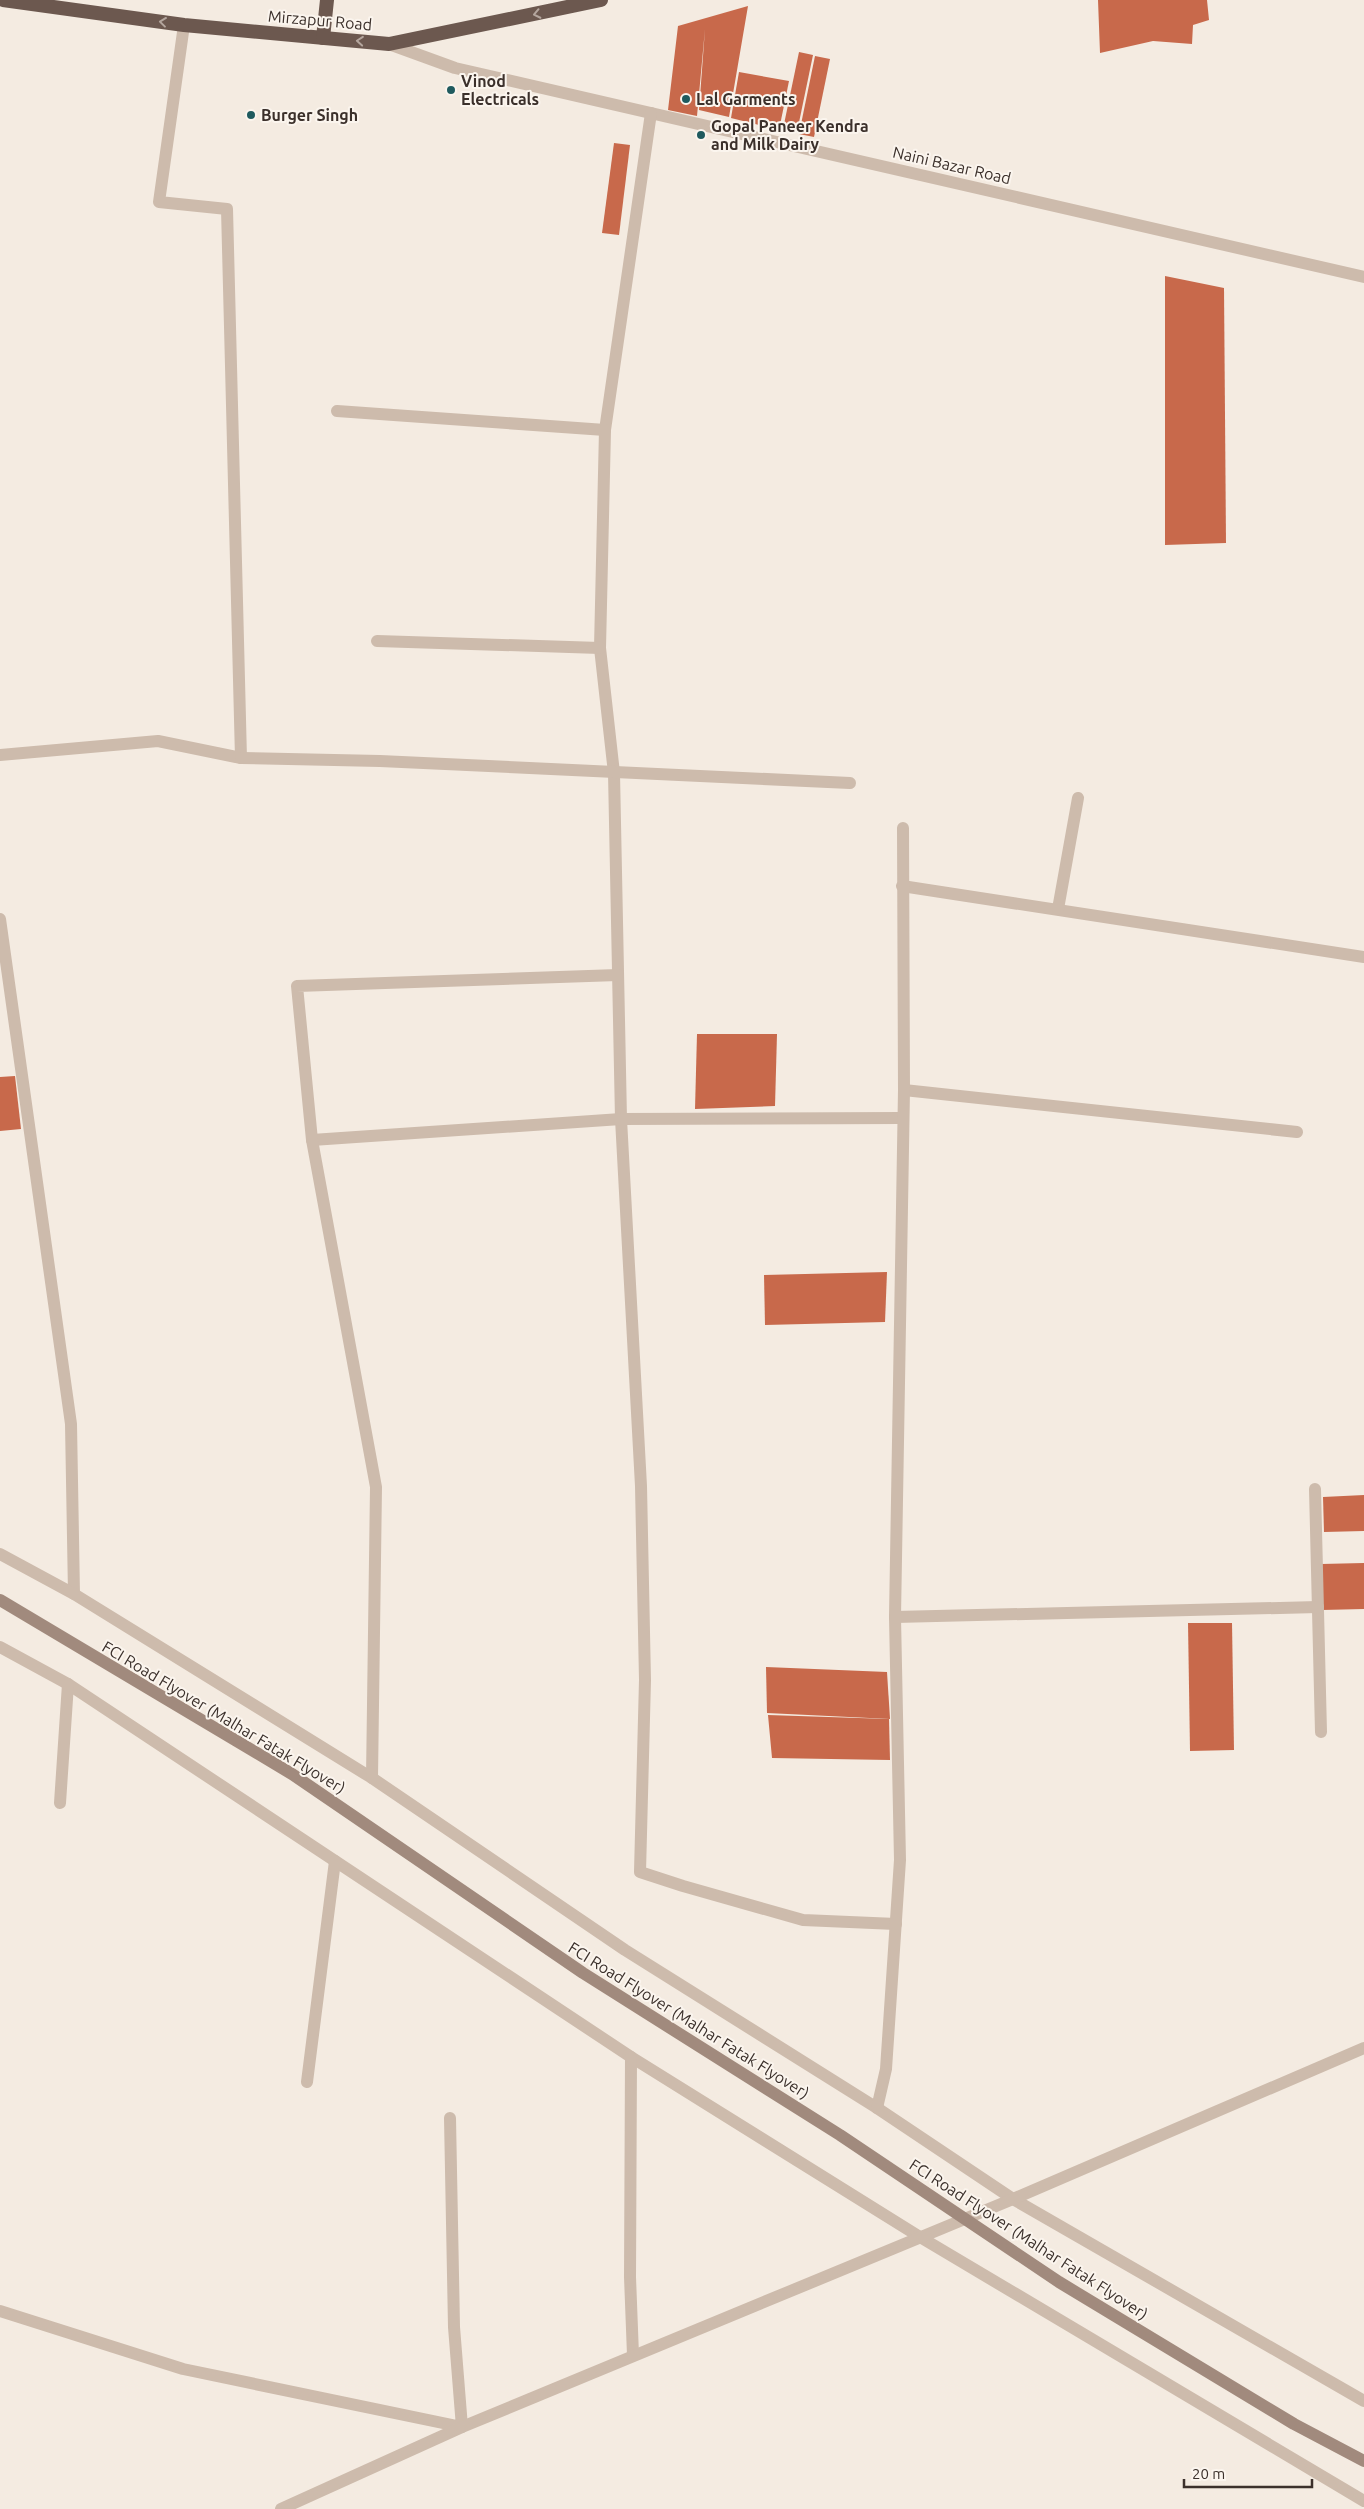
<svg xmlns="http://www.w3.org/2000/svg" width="1364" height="2509" font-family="Ubuntu,sans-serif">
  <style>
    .building { fill: #c8694b }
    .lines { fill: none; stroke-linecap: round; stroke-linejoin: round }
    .minor { stroke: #cdbbac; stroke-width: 12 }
    .trunk { stroke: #6c584f; stroke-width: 14 }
    .secondary-bridge { stroke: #a18a7d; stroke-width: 12 }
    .oneway { stroke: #b4a69e }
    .poi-dot { fill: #1f5a5e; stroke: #fbf5ee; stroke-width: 2 }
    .labels { text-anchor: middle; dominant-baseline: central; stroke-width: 4; stroke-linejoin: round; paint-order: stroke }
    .street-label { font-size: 16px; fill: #3b302b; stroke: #fbf5ee }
    .poi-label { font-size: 16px; font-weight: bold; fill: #3b302b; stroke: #fbf5ee; text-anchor: start }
  </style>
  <rect width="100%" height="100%" fill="#f4ebe1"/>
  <g class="building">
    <polygon points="1098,0 1207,0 1209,20 1193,25 1192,44 1153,41 1100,53"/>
    <polygon points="748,6 729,117 699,110 705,29 697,116 668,110 678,26"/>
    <polygon points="799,52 813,55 797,132 783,129"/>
    <polygon points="815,56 830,59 814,137 799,134"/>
    <polygon points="739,72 789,81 779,130 731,118"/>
    <polygon points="614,143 630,145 619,235 602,233"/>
    <polygon points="1165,276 1224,288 1226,543 1165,545"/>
    <polygon points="697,1034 777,1034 775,1106 695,1109"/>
    <polygon points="15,1076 21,1129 0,1131 0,1077"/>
    <polygon points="887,1272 885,1322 765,1325 764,1275"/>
    <polygon points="1364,1495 1364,1531 1324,1532 1323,1497"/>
    <polygon points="1364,1563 1364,1609 1322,1610 1321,1564"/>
    <polygon points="1188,1623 1232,1623 1234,1750 1190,1751"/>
    <polygon points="766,1667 887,1672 890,1719 767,1713"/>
    <polygon points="768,1715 889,1719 890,1760 772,1758"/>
  </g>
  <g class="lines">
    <g class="minor">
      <polyline points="389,44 455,68 1364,277"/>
      <polyline points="337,411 605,430 651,113"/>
      <polyline points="605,430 600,648 614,773 621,1119 641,1486 645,1680 640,1872 683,1886 803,1920 896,1924"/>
      <polyline points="377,641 600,648"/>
      <polyline points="0,755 158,741 241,758 227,209 159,202 184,25"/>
      <polyline points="241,758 380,761 850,783"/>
      <polyline points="902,886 1364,957"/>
      <polyline points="1058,909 1078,798"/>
      <polyline points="0,919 71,1424 74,1594"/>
      <polyline points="904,1090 1297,1132"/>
      <polyline points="312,1140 621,1119 902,1118"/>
      <polyline points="1315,1489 1321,1732"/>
      <polyline points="0,1554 74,1594 372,1778 625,1950 877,2108 1013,2199 1364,2401"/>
      <polyline points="895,1617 1318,1607"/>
      <polyline points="0,1647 68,1684 631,2057 920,2237 1364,2501"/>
      <polyline points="372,1778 376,1487 312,1140 297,986 618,975"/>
      <polyline points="60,1803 68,1684"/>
      <polyline points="631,2057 630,2277 633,2355"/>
      <polyline points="307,2082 335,1861"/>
      <polyline points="877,2108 886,2069 900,1860 895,1617 904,1090 903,828"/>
      <polyline points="0,2311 183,2369 462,2427 454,2327 450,2118"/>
      <polyline points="281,2509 462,2427 1013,2199 1364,2048"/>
    </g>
    <g class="trunk">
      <polyline points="3,0 184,25 389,44 601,0"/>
      <polyline points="323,38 327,0"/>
    </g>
    <polyline class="secondary-bridge" points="0,1600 292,1774 583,1973 840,2135 1059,2282 1294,2424 1364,2461"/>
  </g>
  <defs><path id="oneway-chevron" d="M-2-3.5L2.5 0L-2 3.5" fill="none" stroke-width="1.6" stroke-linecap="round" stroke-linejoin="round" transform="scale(1.25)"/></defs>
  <g class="oneway">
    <use href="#oneway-chevron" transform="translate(537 14) rotate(168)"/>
    <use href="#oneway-chevron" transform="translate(163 22) rotate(-173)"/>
    <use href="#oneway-chevron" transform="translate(360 41) rotate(-175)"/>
  </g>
  <g class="poi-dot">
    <circle cx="451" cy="90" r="5"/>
    <circle cx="686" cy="99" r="5"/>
    <circle cx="251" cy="115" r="5"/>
    <circle cx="701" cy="135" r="5"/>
  </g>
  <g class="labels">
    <g class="street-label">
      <text transform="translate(320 20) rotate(5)">Mirzapur Road</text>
      <text transform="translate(952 165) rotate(13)">Naini Bazar Road</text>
      <text transform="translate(224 1717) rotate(31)">FCI Road Flyover (Malhar Fatak Flyover)</text>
      <text transform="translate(689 2020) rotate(32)">FCI Road Flyover (Malhar Fatak Flyover)</text>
      <text transform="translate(1029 2239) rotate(33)">FCI Road Flyover (Malhar Fatak Flyover)</text>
    </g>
    <g class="poi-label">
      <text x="461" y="81">Vinod<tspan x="461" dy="18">Electricals</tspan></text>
      <text x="696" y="99">Lal Garments</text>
      <text x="261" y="115">Burger Singh</text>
      <text x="711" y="126">Gopal Paneer Kendra<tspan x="711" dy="18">and Milk Dairy</tspan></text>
    </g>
  </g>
  <path d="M1184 2479v8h128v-8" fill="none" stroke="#3b302b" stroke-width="2.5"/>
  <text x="1192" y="2479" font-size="15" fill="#3b302b" stroke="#fbf5ee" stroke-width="4" paint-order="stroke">20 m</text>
</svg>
